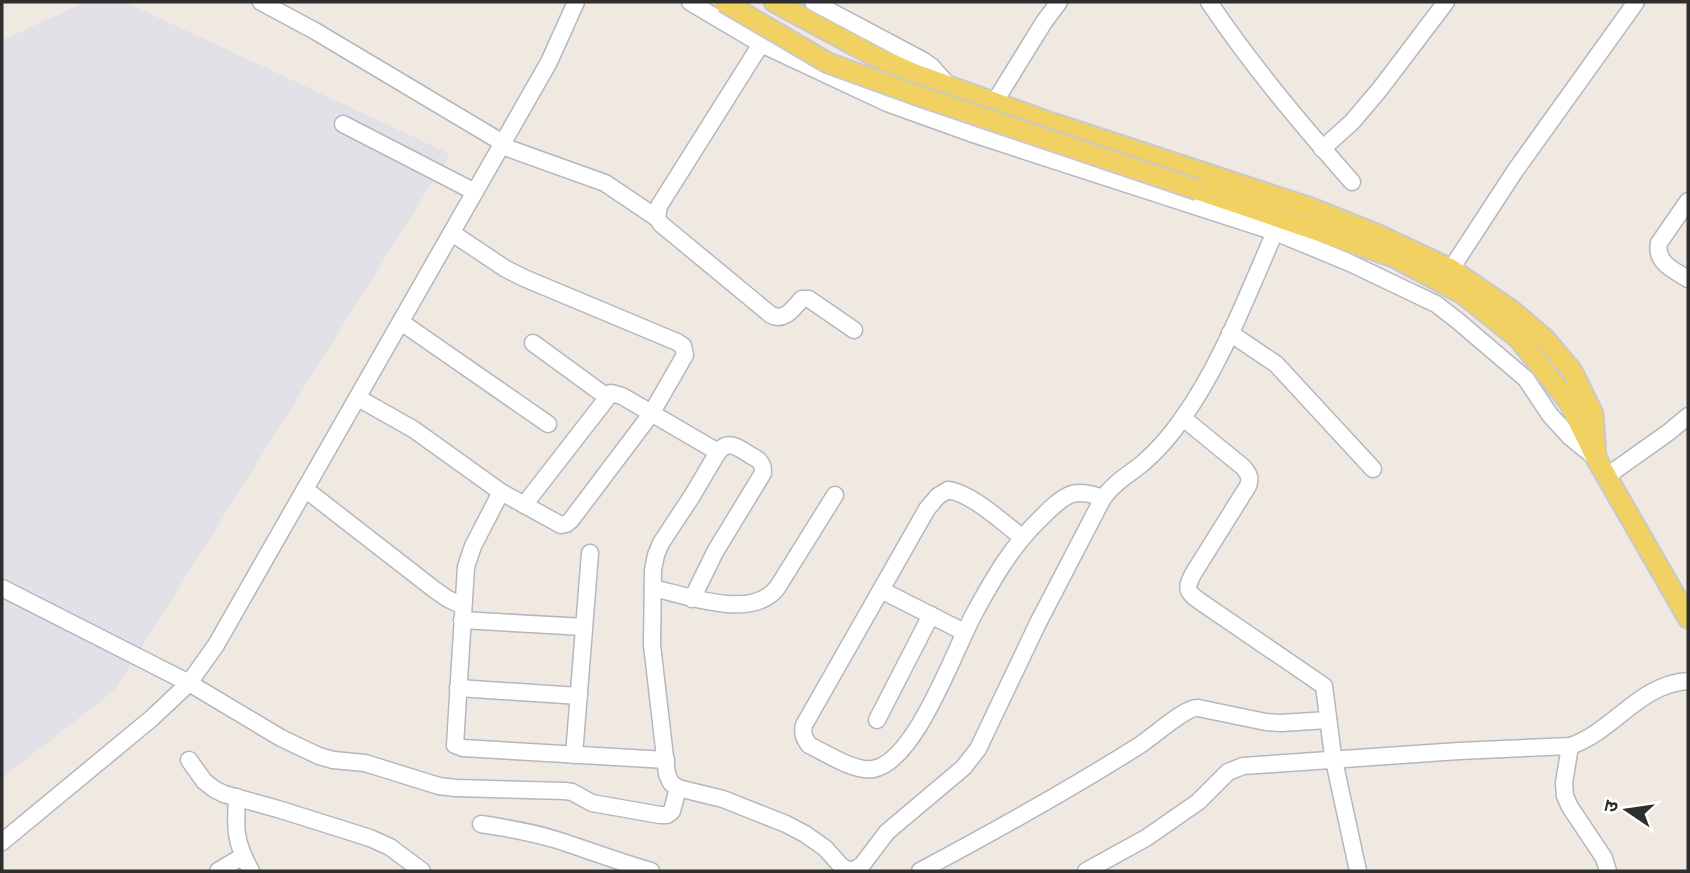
<svg xmlns="http://www.w3.org/2000/svg" width="1690" height="873" font-family="'Roboto Condensed','Noto Sans Devanagari',sans-serif">
  <style>
    .industrial { fill: #e3e1e8 }
    .lines { fill: none; stroke-linecap: round; stroke-linejoin: round }
    .minor-casing { stroke: #b4b7c1; stroke-width: 19 }
    .major-casing { stroke: #c9c9c9; stroke-width: 23 }
    .minor { stroke: #fff; stroke-width: 16 }
    .major { stroke: #f2d163; stroke-width: 19 }
    .major-bridge-casing { stroke: #c9c9c9; stroke-width: 23; stroke-linecap: butt }
    .major-bridge { stroke: #f2d163; stroke-width: 19 }
  </style>
  <rect width="100%" height="100%" fill="#efe9e1"/>
  <polygon class="industrial" points="86,2 125,2 450,154 115,690 2,778 2,40"/>
  <g class="lines">
    <g class="minor-casing">
      <g id="minor">
        <polyline points="261,2 315,31 503,143 502,146 605,183 657,218"/>
        <polyline points="690,2 761,44 887,103 976,135 1275,232 1350,263 1436,304 1458,321 1526,379 1550,415 1570,437 1596,458"/>
        <polyline points="813,2 924,61 932,67 949,86"/>
        <path d="M1209 2C1252 66 1301 124 1352 182"/>
        <path d="M761 44 659 206 657 218 661 224 771 315C785 322 793 308 802 299H809L854 330"/>
        <polyline points="994,103 1044,22 1059,2"/>
        <polyline points="343,124 475,192"/>
        <polyline points="1322,149 1352,122 1380,89 1446,2"/>
        <path d="M1688 201 1659 243C1655 263 1674 270 1688 279"/>
        <polyline points="1451,269 1515,171 1636,2"/>
        <polyline points="401,322 548,424"/>
        <polyline points="1230,333 1276,364 1373,469"/>
        <polyline points="533,343 607,397"/>
        <polyline points="358,398 413,429 501,492 561,525 566,524 571,520 651,414 685,355 683,346 677,342 524,278 506,269 452,233"/>
        <path d="M1183 418 1243 467C1249 474 1251 478 1248 486L1193 574C1185 590 1187 592 1201 602L1324 686 1333 756 1358 871"/>
        <polyline points="1607,476 1669,432 1688,416"/>
        <polyline points="305,489 435,590 448,599 463,606"/>
        <polyline points="501,492 473,546 466,567 455,745 463,748 666,760"/>
        <polyline points="524,505 611,393 622,396 718,452"/>
        <path d="M1022 537C1002 522 971 493 948 490L938 496 927 509 804 725C802 733 804 738 809 745 826 753 854 772 873 769 916 762 955 648 975 612 993 579 1012 546 1039 520 1048 511 1060 498 1072 494 1083 491 1094 495 1103 498"/>
        <polyline points="2,588 189,683 281,738 319,756 333,760 365,763 439,786 456,788 565,791 572,792 592,803 660,815 667,815 672,811 678,788"/>
        <path d="M653 588C686 595 751 621 777 588L835 495"/>
        <polyline points="881,590 964,632"/>
        <path d="M692 599 715 552 763 473C763 468 763 466 760 462 759 460 752 456 750 455 739 448 728 439 718 452L692 496 661 543 656 555 653 570 652 645 667 774 671 783 678 788 723 799 786 824 805 834 825 848 842 867 849 870 856 869 862 865 887 832 963 768 978 749 1038 623 1103 498C1116 481 1127 476 1143 463 1158 450 1171 435 1182 419 1221 365 1248 293 1275 232"/>
        <polyline points="462,620 584,627"/>
        <polyline points="458,688 579,696"/>
        <polyline points="877,720 931,615"/>
        <polyline points="1570,746 1564,783 1565,796 1570,807 1604,858 1608,871"/>
        <polyline points="574,755 590,553"/>
        <polyline points="189,760 204,781 214,789 224,794 278,809 370,838 390,847 422,871"/>
        <path d="M237 797C235 830 235 842 251 871"/>
        <path d="M481 824C507 828 532 832 557 840 588 850 619 862 651 871"/>
        <polyline points="2,842 152,718 189,683 216,645 549,62 576,2"/>
        <polyline points="218,871 243,856"/>
        <path d="M920 871C995 831 1069 790 1140 745 1154 736 1185 707 1198 708L1266 722 1281 723 1328 720"/>
        <path d="M1086 871 1146 838 1198 802 1228 772 1243 766 1459 751 1570 746C1613 732 1639 684 1688 681"/>
      </g>
    </g>
    <g class="major-casing">
      <g id="major">
        <polyline points="774,2 876,57 915,74 1052,123 1311,208 1376,234 1451,269 1511,310 1544,338 1572,371 1593,414 1596,458"/>
        <polyline points="1198,190 1394,257 1463,294 1519,339 1569,402 1596,458 1688,618"/>
      </g>
    </g>
    <use href="#minor" class="minor"/>
    <use href="#major" class="major"/>
    <g class="major-bridge-casing">
      <polyline id="major-bridge" points="724,2 828,63 922,97 1198,190"/>
    </g>
    <use href="#major-bridge" class="major-bridge"/>
  </g>
  <rect width="1690" height="873" fill="none" stroke="#2e2e2e" stroke-width="7"/>
  <g transform="translate(1627 810) rotate(283)" stroke="#ffffff" stroke-width="5" paint-order="stroke">
  <path d="M0-5L12 26L0 18L-12 26Z" fill="#2e2e2e"/>
  <text y="-10" font-size="19" font-weight="bold" text-anchor="middle" fill="#2e2e2e">उ</text>
  </g>
</svg>
